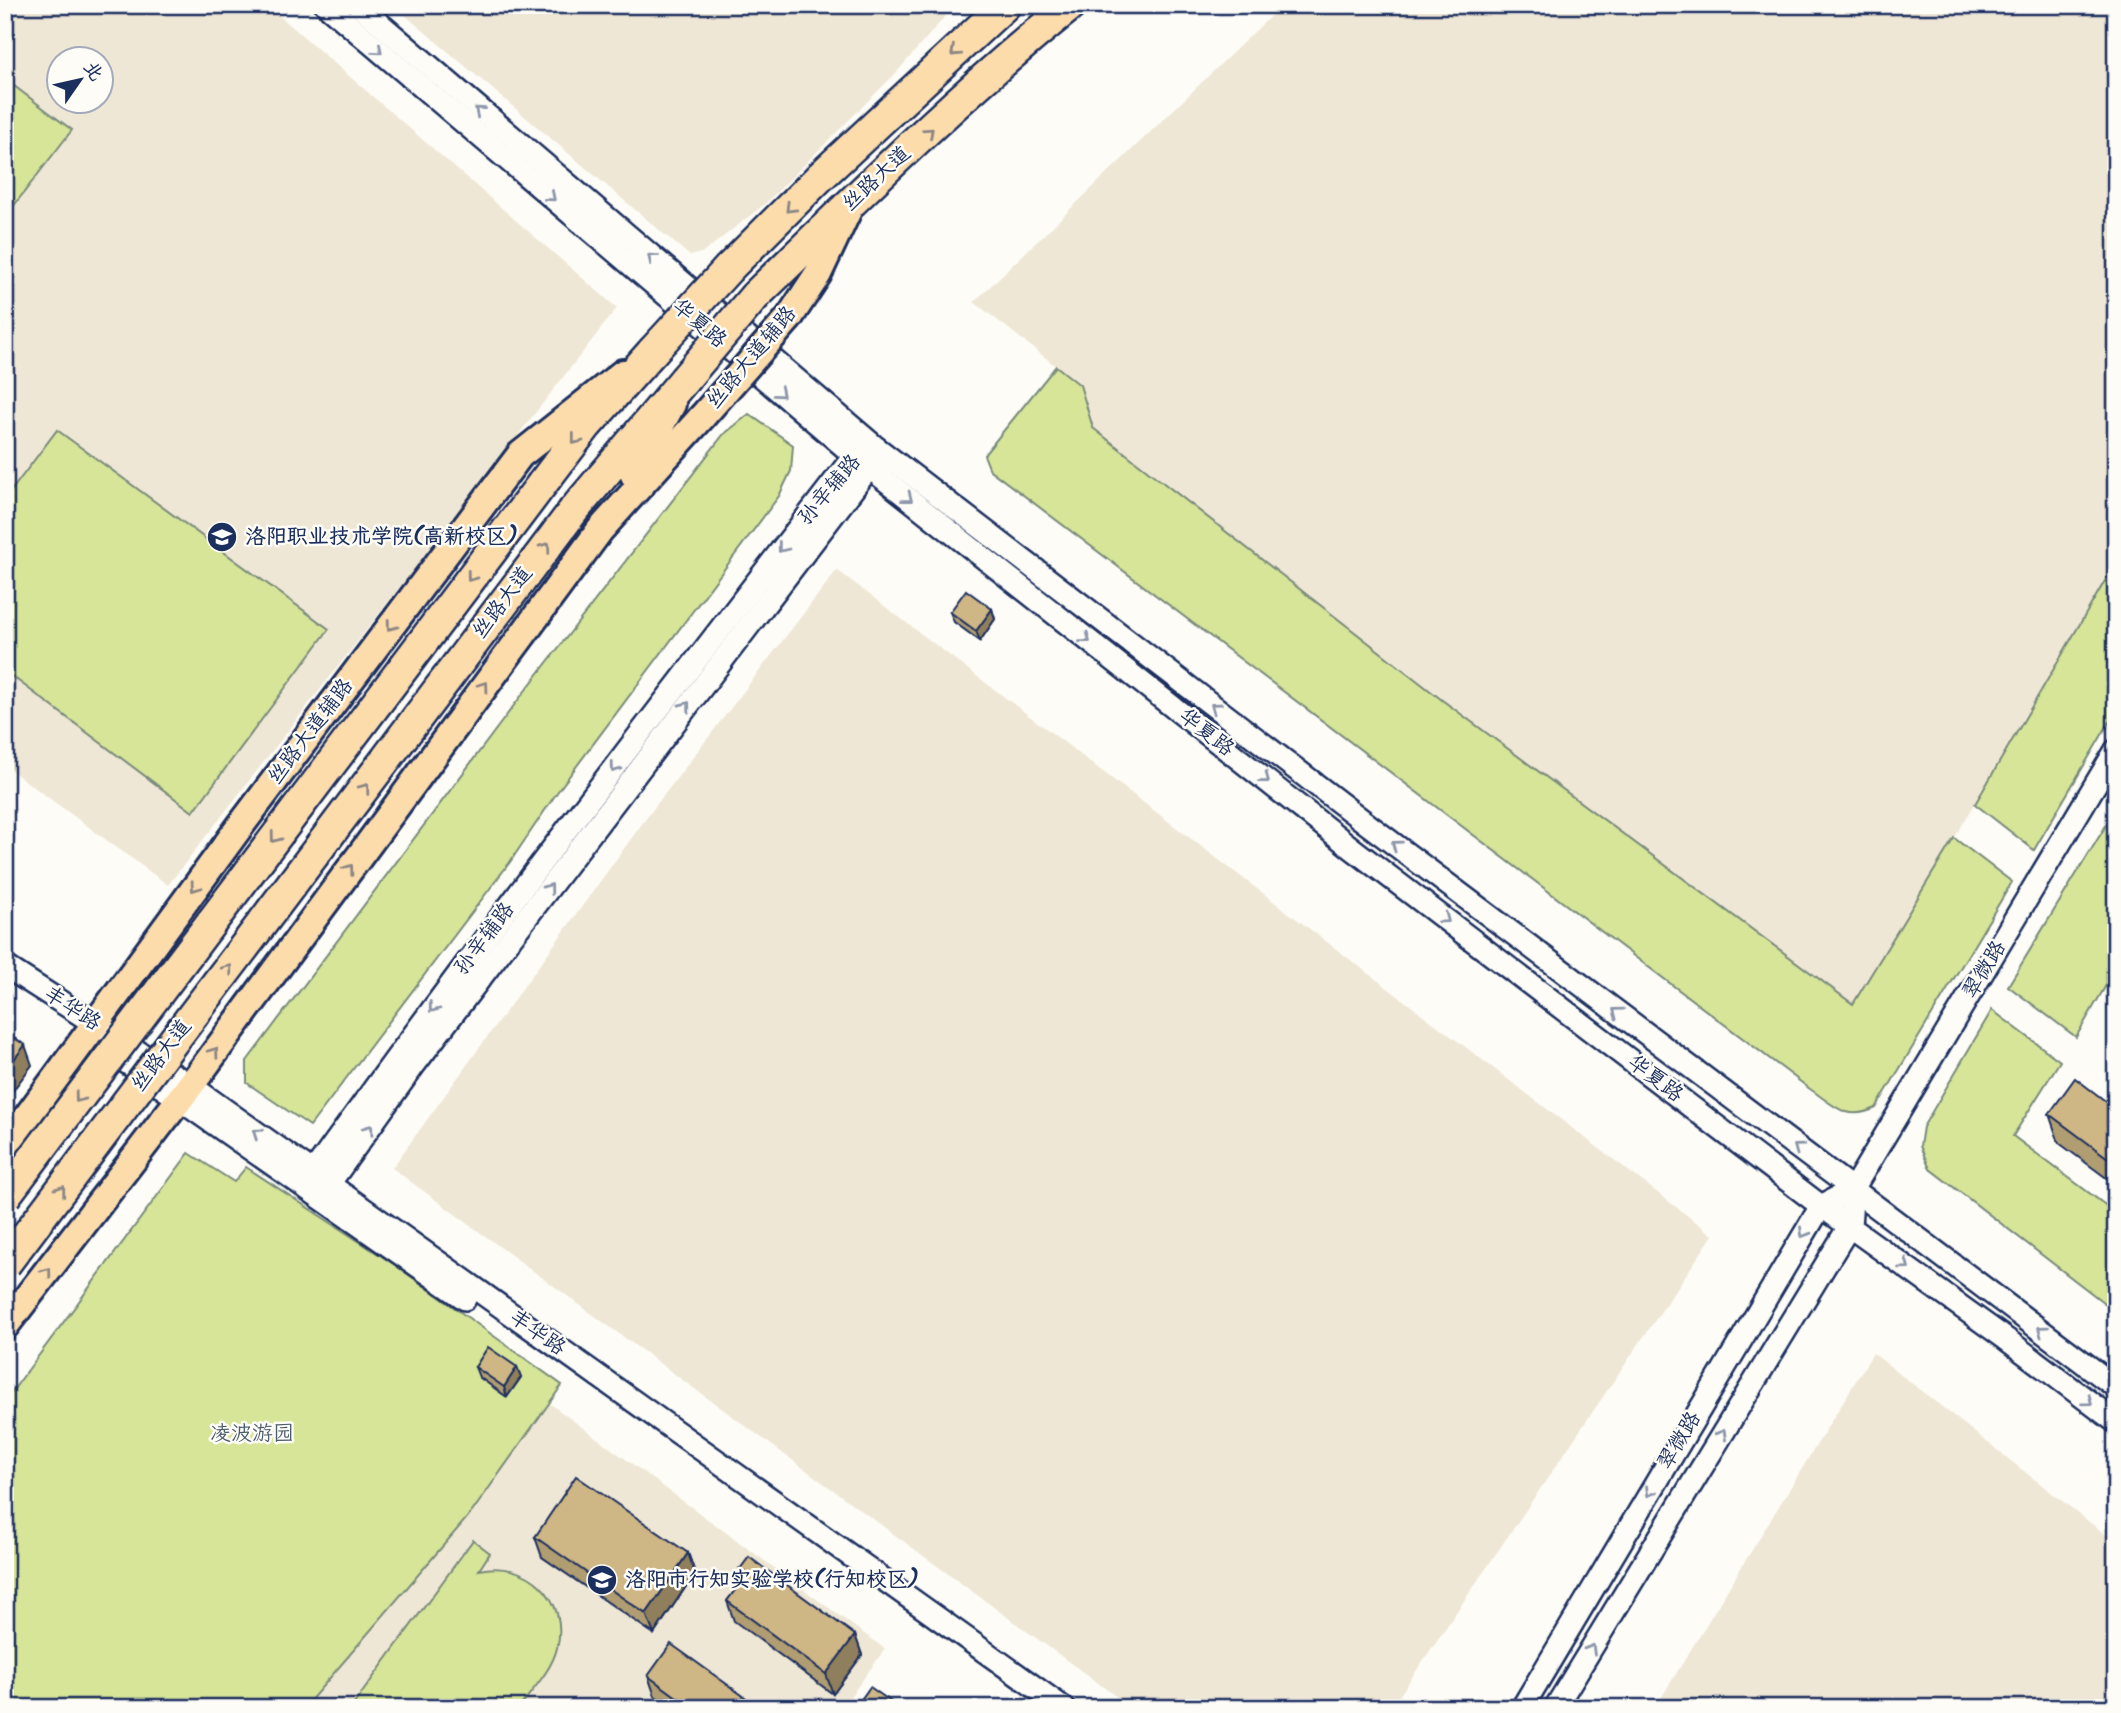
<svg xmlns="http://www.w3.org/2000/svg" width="2121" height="1713" font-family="Kalam,'LXGW WenKai TC',sans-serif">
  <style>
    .built { fill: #efe7d5; fill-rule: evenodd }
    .green { fill: #d7e598; stroke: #798a7b; stroke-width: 2 }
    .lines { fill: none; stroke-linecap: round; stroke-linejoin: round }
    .minor-casing { stroke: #1b2f5e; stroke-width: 26 }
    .major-casing { stroke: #1b2f5e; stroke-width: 32 }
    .highway-casing { stroke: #1b2f5e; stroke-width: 35 }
    .minor { stroke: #fdfcf7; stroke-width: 21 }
    .major { stroke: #fddcac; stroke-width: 26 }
    .highway { stroke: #fddcac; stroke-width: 30 }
    .major-bridge-casing { stroke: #1b2f5e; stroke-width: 32; stroke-linecap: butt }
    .highway-bridge-casing { stroke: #1b2f5e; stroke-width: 35; stroke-linecap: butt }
    .major-bridge { stroke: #fddcac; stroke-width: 26 }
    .highway-bridge { stroke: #fddcac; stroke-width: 30 }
    .wall { fill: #b19d72; stroke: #1b2f5e; stroke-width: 2 }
    .shaded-wall { fill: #907f5d; stroke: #1b2f5e; stroke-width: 2 }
    .building { fill: #ceb685; stroke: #1b2f5e; stroke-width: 2 }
    .oneway { stroke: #8c96aa }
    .oneway2 { stroke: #8c8685 }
    .labels { text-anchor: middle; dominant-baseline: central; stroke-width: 5; stroke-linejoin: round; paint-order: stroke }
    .street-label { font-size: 21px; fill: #1b2f5e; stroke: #fdfcf7 }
    .poi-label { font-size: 21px; font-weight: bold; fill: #1b2f5e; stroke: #fdfcf7; text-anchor: start }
    .park-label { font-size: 21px; fill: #4a5c6c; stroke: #fdfcf7 }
  </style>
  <rect width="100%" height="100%" fill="#fdfcf7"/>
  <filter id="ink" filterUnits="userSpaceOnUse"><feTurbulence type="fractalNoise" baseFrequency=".0143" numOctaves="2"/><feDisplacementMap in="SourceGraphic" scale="14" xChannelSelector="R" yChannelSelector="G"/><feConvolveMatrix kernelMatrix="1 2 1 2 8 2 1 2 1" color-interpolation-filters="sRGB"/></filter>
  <g filter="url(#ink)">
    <g class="built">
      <path d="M5 5H267L617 308 168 885 5 766ZM60 60H102V102H60Z"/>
      <polygon points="393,5 955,5 897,72 766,203 704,252 690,256"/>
      <polygon points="1282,5 2116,5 2116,562 2007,751 1853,1005 1442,700 1092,428 1079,384 974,302"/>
      <polygon points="837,570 1713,1235 1391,1708 1132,1708 392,1168 644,821"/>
      <polygon points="1873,1353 2116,1543 2116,1708 1655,1708"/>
      <polygon points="549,1403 885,1649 842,1708 304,1708 472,1512"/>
    </g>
    <g class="green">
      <polygon points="5,79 72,130 5,217"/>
      <path d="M1056 366 1080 385 1093 428 1442 700 1853 1004 1954 838 2012 882 1876 1108C1846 1122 1835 1106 1810 1089L990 470 984 455Z"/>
      <polygon points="749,414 793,445 791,471 779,496 558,791 510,862 310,1126 247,1083 247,1061 515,704 723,435"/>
      <polygon points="57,430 329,629 193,812 5,671 5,499"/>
      <polygon points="2116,562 2116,711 2034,850 1975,804"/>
      <polygon points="2116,809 2116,968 2076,1037 2008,986"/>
      <polygon points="1992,1010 2060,1061 2013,1136 2116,1213 2116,1312 1930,1169 1920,1146 1923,1127"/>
      <polygon points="189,1153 234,1182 246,1167 395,1265 562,1385 472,1512 304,1708 5,1708 5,1401"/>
      <path d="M473 1540 490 1553 479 1570C527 1559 570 1599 557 1648 552 1670 532 1690 519 1708H351Z"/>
    </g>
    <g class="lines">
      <g class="minor-casing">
        <g id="minor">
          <polyline points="326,5 861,461 1353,849 1821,1206 2006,1339 2116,1422"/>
          <polyline points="358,5 873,445 1370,826 2116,1387"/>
          <polyline points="5,966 190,1085 1064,1708"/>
          <polyline points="107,1049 465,1299"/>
          <path d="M305 1184C482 937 668 696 854 456L866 448"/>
          <polyline points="322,1194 415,1064 869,468 871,454"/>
          <polyline points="1522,1708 1821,1206 1853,1189"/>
          <polyline points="1555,1708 1850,1225 1853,1189 2116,750"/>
        </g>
      </g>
      <g class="major-casing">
        <g id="major">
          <polyline points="789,318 818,274 850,206"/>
          <polyline points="634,475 672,404"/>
          <polyline points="5,1147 241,825 520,455 623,373"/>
          <polyline points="5,1326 199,1074 600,530 702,417"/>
        </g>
      </g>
      <g class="highway-casing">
        <g id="highway">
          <polyline points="729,268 820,177 1005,5"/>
          <path d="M755 296C857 197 960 94 1071 5"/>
          <polyline points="542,484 587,425 653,351"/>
          <polyline points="574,510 684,380"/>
        </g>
      </g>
      <use href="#minor" class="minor"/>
      <use href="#major" class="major"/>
      <use href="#highway" class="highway"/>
      <g class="major-bridge-casing">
        <polyline id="major-bridge" points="702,417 789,318"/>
      </g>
      <g class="highway-bridge-casing">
        <g id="highway-bridge">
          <polyline points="653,351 729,268"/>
          <polyline points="684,380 755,296"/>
          <polyline points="5,1196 542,484"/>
          <polyline points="5,1264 574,510"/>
        </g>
      </g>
      <use href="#major-bridge" class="major-bridge"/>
      <use href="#highway-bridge" class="highway-bridge"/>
    </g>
    <g class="wall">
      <polygon points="992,609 995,619 980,641 954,622 950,612"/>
      <polygon points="2116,1109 2116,1185 2059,1143 2049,1114"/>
      <polygon points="475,1367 517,1367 521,1377 507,1397 479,1377"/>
      <polygon points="535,1537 688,1553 695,1573 654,1634 542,1557"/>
      <polygon points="740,1569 855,1635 862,1655 833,1694 734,1621 727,1601 744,1579"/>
      <polygon points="648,1676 760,1708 672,1708 655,1696"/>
    </g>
    <g class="shaded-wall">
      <polygon points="992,609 995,619 980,641 976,631"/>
      <polygon points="25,1045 32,1065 5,1101 5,1071"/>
      <polygon points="517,1367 521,1377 507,1397 504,1387"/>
      <polygon points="688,1553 695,1573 654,1634 646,1614"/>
      <polygon points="855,1635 862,1655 833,1694 826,1674"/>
    </g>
    <g class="building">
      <polygon points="966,590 992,609 976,631 950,612"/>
      <polygon points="5,1032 25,1045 5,1071"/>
      <polygon points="2075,1078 2116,1109 2116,1164 2049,1114"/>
      <polygon points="488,1347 517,1367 504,1387 475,1367"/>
      <polygon points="576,1476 688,1553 646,1614 535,1537"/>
      <polygon points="749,1557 855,1635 826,1674 727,1601 747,1574 740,1569"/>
      <polygon points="671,1644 760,1708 692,1708 648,1676"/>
      <polygon points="870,1687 900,1708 855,1708"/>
    </g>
    <defs><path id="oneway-chevron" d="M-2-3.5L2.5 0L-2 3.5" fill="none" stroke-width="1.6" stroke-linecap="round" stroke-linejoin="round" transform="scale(1.75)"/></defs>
    <g class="oneway">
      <use href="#oneway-chevron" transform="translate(378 50) rotate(40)"/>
      <use href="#oneway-chevron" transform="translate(479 111) rotate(-139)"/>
      <use href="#oneway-chevron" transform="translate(551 197) rotate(40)"/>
      <use href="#oneway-chevron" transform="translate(652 258) rotate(-140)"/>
      <use href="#oneway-chevron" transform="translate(780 393) rotate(40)"/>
      <use href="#oneway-chevron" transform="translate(908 498) rotate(38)"/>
      <use href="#oneway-chevron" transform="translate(782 548) rotate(128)"/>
      <use href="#oneway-chevron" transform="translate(1086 639) rotate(38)"/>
      <use href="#oneway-chevron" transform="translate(686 706) rotate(-53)"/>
      <use href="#oneway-chevron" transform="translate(1215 707) rotate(-143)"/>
      <use href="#oneway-chevron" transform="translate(615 768) rotate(127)"/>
      <use href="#oneway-chevron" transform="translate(1265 779) rotate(38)"/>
      <use href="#oneway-chevron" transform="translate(1396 845) rotate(-143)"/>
      <use href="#oneway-chevron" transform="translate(549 888) rotate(-53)"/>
      <use href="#oneway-chevron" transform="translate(1445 919) rotate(37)"/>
      <use href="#oneway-chevron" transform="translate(433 1008) rotate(127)"/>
      <use href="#oneway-chevron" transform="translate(1617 1012) rotate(-143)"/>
      <use href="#oneway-chevron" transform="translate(369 1129) rotate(-54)"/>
      <use href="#oneway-chevron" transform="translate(257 1133) rotate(-145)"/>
      <use href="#oneway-chevron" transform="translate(1798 1148) rotate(-143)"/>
      <use href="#oneway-chevron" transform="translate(1804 1233) rotate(121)"/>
      <use href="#oneway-chevron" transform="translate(1905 1265) rotate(36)"/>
      <use href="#oneway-chevron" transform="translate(2042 1330) rotate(-143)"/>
      <use href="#oneway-chevron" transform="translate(2088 1401) rotate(37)"/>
      <use href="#oneway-chevron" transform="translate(1722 1434) rotate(-59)"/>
      <use href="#oneway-chevron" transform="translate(1650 1492) rotate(121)"/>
      <use href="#oneway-chevron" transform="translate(1591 1649) rotate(-59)"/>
    </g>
    <g class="oneway2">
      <use href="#oneway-chevron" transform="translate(955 52) rotate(137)"/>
      <use href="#oneway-chevron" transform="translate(929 132) rotate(-42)"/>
      <use href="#oneway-chevron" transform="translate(790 208) rotate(135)"/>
      <use href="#oneway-chevron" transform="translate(576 440) rotate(128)"/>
      <use href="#oneway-chevron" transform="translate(546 547) rotate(-53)"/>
      <use href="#oneway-chevron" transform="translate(471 577) rotate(127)"/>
      <use href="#oneway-chevron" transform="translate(391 626) rotate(127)"/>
      <use href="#oneway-chevron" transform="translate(484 686) rotate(-54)"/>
      <use href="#oneway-chevron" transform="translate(365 788) rotate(-53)"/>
      <use href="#oneway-chevron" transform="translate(275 838) rotate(127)"/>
      <use href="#oneway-chevron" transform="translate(349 869) rotate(-54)"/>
      <use href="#oneway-chevron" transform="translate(195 887) rotate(126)"/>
      <use href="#oneway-chevron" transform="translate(228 969) rotate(-53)"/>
      <use href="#oneway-chevron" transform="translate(214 1052) rotate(-54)"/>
      <use href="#oneway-chevron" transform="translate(79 1098) rotate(127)"/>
      <use href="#oneway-chevron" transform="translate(61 1190) rotate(-53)"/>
      <use href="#oneway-chevron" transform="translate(47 1272) rotate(-53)"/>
    </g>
  </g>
  <defs>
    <g id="university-disc" transform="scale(1.575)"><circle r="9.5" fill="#1b2f5e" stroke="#fdfcf7"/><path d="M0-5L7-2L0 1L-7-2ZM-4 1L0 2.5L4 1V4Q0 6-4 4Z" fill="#fff"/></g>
    <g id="school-disc" transform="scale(1.575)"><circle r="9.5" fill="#1b2f5e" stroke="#fdfcf7"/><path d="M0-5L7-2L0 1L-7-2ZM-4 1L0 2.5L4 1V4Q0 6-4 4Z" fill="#fff"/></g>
  </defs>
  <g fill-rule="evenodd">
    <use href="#university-disc" x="222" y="537"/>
    <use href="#school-disc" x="602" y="1580"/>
  </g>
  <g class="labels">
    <g class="street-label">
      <text transform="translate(877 179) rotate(-43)">丝路大道</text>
      <text transform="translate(699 324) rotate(40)">华夏路</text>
      <text transform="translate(752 358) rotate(-50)">丝路大道辅路</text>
      <text transform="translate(830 490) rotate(-50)">孙辛辅路</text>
      <text transform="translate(503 603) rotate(-53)">丝路大道</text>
      <text transform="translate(311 732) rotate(-53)">丝路大道辅路</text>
      <text transform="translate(1206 733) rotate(38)">华夏路</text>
      <text transform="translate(485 939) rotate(-53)">孙辛辅路</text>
      <text transform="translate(1985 970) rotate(-59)">翠微路</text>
      <text transform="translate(72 1009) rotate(33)">丰华路</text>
      <text transform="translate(162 1056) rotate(-53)">丝路大道</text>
      <text transform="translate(1655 1079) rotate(37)">华夏路</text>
      <text transform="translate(537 1333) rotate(35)">丰华路</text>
      <text transform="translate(1680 1441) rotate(-59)">翠微路</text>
    </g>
    <g class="poi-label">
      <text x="245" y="537">洛阳职业技术学院(高新校区)</text>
      <text x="625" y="1580">洛阳市行知实验学校(行知校区)</text>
    </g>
    <g class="park-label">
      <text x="252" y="1434">凌波游园</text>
    </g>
  </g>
  <rect width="2121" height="1713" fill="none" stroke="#fdfcf7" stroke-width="28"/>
  <rect x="14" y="14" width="2093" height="1685" fill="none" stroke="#1b2f5e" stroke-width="2.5" filter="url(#ink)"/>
  <g transform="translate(80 80) rotate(56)"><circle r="33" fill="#fdfcf7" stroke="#a3aaba" stroke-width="2"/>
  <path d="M0-5L12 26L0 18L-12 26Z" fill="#1b2f5e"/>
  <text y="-10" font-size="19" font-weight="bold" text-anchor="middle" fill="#1b2f5e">北</text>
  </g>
</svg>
